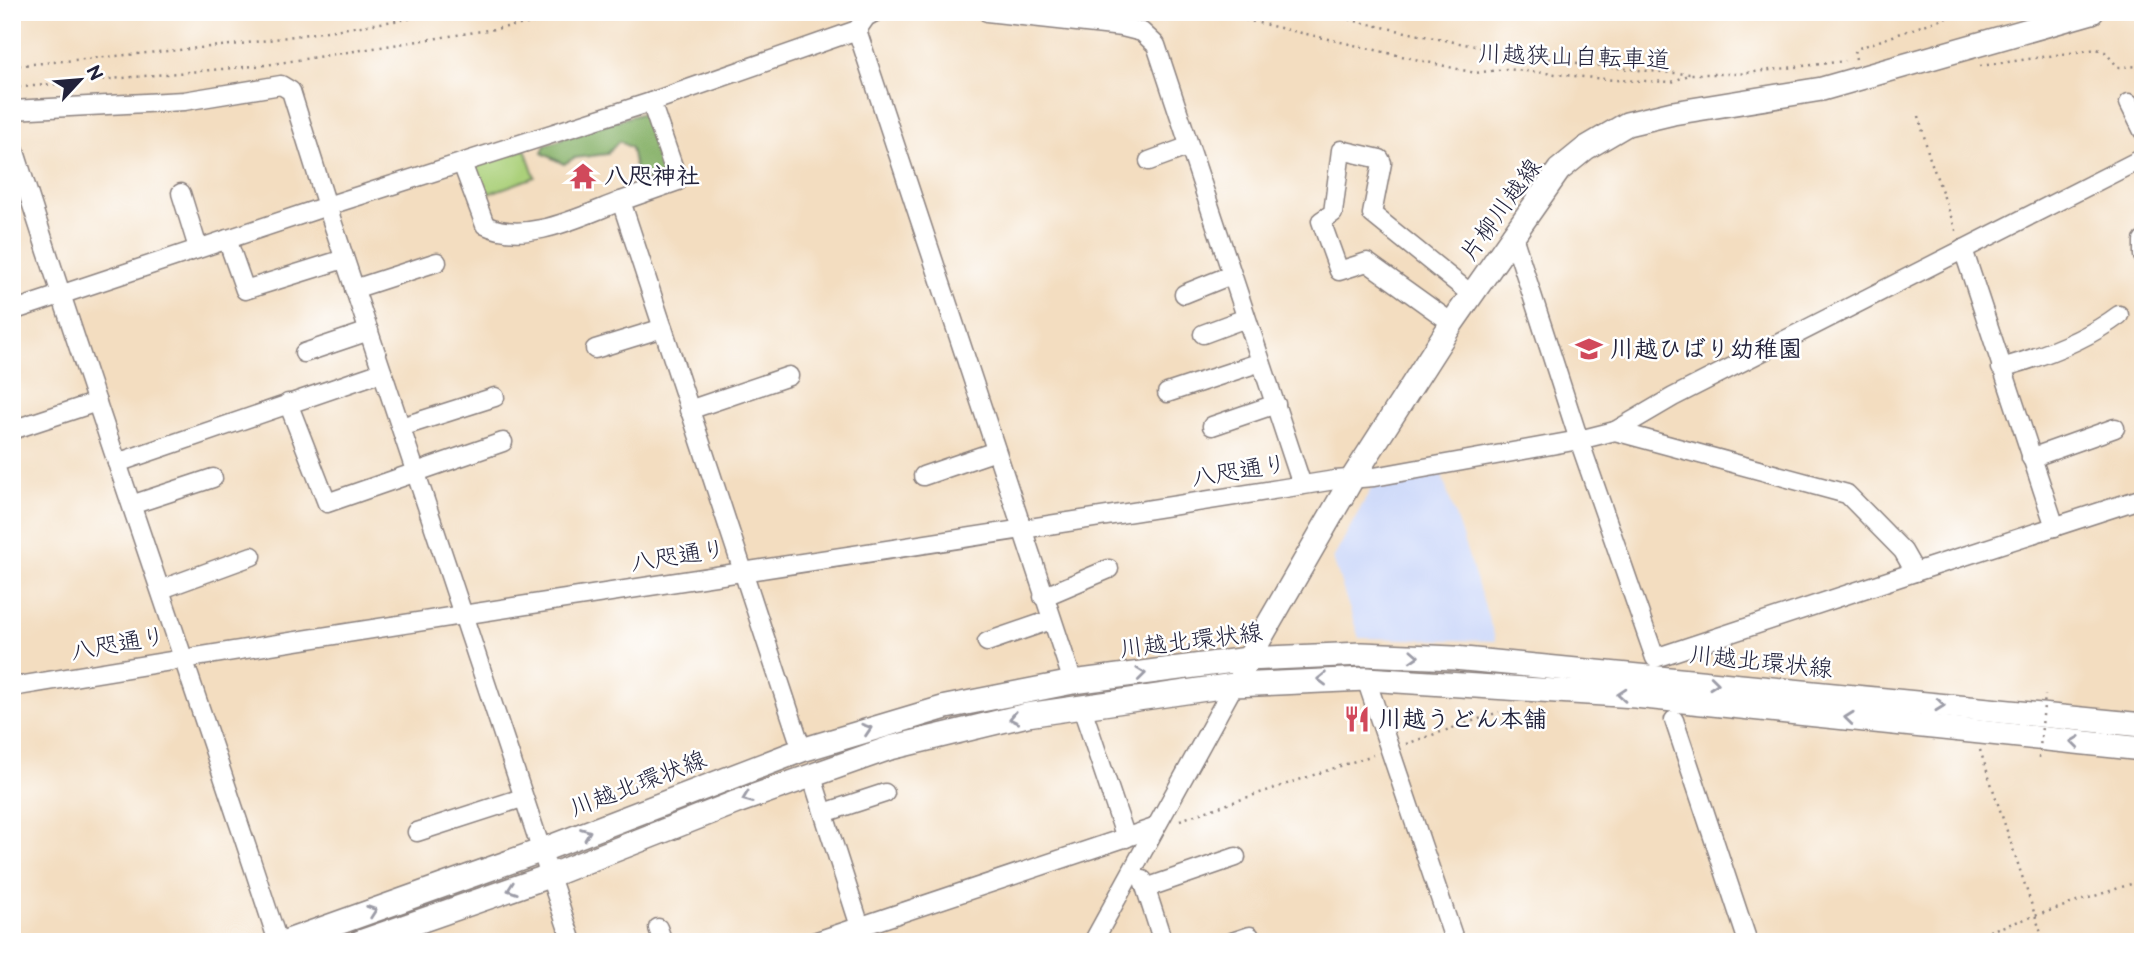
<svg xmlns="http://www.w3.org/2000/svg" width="2155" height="954" font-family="'Balsamiq Sans','Klee One',sans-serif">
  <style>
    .built { fill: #cfdaf9 }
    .green { fill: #abd07a; stroke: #66795a; stroke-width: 2 }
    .forest { fill: #88b26a; stroke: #556a52; stroke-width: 2 }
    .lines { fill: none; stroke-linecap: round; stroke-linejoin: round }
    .minor-casing { stroke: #8a807e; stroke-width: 21 }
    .major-casing { stroke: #8a807e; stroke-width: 26 }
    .path { stroke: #8a807e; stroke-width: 2.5; stroke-dasharray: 2 5; stroke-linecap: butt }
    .minor { stroke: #fff; stroke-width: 18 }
    .major { stroke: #fff; stroke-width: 23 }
    .path-bridge { stroke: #8a807e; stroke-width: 2.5; stroke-dasharray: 2 5; stroke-linecap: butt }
    .oneway { stroke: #9c9ca7 }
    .labels { text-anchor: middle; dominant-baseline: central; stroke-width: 5; stroke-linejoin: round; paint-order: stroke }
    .street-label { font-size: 24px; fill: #22223b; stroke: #fff }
    .poi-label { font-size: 24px; font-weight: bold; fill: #22223b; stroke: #fff; text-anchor: start }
  </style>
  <rect width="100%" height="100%" fill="#fff"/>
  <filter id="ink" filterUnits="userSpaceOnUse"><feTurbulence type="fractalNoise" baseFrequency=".0143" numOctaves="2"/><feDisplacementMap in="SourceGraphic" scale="14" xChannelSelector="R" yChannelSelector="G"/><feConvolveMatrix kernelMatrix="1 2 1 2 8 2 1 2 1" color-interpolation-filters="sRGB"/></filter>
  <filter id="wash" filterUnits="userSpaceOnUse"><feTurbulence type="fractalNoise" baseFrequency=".00686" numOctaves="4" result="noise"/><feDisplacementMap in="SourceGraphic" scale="28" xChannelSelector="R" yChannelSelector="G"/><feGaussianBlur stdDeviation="1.57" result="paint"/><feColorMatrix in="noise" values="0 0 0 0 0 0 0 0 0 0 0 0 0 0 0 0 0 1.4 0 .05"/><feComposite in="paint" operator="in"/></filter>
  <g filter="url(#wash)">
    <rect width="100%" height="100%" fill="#f3ddc0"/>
    <polygon class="built" points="1441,472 1496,641 1359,638 1333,559 1373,485"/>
    <polygon class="green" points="525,149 535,177 479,197 469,167"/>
    <polygon class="forest" points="643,113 650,115 669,173 663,180 645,180 636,174 631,148 619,141 607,154 574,158 564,164 542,153 545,145 561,140 565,135"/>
  </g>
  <g filter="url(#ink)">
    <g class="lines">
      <g class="minor-casing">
        <g id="minor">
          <polyline points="987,12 1122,27 1142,32 1156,45 1302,485"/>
          <polyline points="857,30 866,17 875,12"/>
          <polyline points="651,102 678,181 621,201 802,750"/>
          <polyline points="2129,103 2143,131"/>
          <polyline points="12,110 184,101 281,85 291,91 327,206 651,102 857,30 1073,682"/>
          <path d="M12 142C96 410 191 675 278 942"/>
          <polyline points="1149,161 1187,147"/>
          <path d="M462 163 485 225C526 245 581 216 621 201"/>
          <polyline points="181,193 198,248"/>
          <polyline points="1512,233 1579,440 1655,658 1915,572"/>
          <polyline points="227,239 245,290 344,259"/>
          <polyline points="2143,241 2143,256"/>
          <polyline points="1963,249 2055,527"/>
          <polyline points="354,289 437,262"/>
          <polyline points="1184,294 1231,275"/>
          <polyline points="12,311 327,206 572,942"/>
          <polyline points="1452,323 1367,262 1339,271 1321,221 1333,213 1341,150 1380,159 1382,163 1372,214 1472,295"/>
          <polyline points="1203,334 1246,318"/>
          <polyline points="595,349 663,328"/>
          <polyline points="304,353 369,331"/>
          <path d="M2001 368C2041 357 2086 340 2119 315"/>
          <polyline points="1167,393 1261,362"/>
          <polyline points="288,403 327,503 503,442"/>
          <polyline points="689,410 789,376"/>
          <polyline points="1212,426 1276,404"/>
          <polyline points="401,427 495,397"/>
          <polyline points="12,430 97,402"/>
          <polyline points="1615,431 1673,397 2143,158"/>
          <polyline points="2031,458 2115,428"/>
          <polyline points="117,463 382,372"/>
          <polyline points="923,476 996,451"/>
          <polyline points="134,504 213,478"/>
          <polyline points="162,589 252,556"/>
          <polyline points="1043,597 1109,569"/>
          <polyline points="987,642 1051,620"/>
          <polyline points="1366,679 1455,942"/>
          <path d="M12 687C452 613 895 551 1335 480L1374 477 1579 440 1615 431 1847 494 1903 551 1915 572 2143 498"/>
          <polyline points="1081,705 1126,838"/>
          <polyline points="1674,720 1748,942"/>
          <polyline points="811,774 865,942"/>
          <polyline points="824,813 885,793"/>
          <polyline points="417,832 522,798"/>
          <polyline points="1143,880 1163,942"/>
          <polyline points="1146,888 1236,857"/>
          <polyline points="658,928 663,942"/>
          <polyline points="814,942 1154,828"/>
          <polyline points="1093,942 1234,685"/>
          <polyline points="1232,942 1250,936"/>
        </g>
      </g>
      <g class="major-casing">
        <g id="major">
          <polyline points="1242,670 1352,479 1452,323 1559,170 1586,148 1627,124 1673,113 1822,89 2092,12"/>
          <polyline points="285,942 540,851 802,750 946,707 1073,682 1248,659 1362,654 1454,658 2143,725"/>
          <polyline points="360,942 549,876 737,802 890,748 1027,715 1234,685 1366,679 1635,696 2143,749"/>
        </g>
      </g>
      <g class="path">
        <polyline points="1211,12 1475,73 1506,69 1614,80 1672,82 1691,74 1738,74 1845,61"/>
        <path d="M1315 12C1439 40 1563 67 1691 74"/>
        <polyline points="1856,59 1854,52 1859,48 1961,12"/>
        <polyline points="12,66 241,44 454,12"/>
        <polyline points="1980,66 2097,49 2105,52 2118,67 2143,66"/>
        <polyline points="12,88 266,65 602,12"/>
        <polyline points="1919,116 1929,156 1957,233"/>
        <polyline points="1406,744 1499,712"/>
        <polyline points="1980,750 2044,942"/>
        <polyline points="1180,820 1373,755"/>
        <polyline points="1956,942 2143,880"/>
      </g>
      <use href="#minor" class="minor"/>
      <use href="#major" class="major"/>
      <polyline class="path-bridge" points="2039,758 2045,695"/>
    </g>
    <defs><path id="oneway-chevron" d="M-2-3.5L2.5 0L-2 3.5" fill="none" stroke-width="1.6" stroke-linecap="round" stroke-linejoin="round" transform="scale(1.75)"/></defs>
    <g class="oneway">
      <use href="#oneway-chevron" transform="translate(1414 656) rotate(3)"/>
      <use href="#oneway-chevron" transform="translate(1141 674) rotate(-7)"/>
      <use href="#oneway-chevron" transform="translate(1322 679) rotate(179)"/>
      <use href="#oneway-chevron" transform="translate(1714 683) rotate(6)"/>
      <use href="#oneway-chevron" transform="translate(1622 695) rotate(-176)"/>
      <use href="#oneway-chevron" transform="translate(1940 705) rotate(6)"/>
      <use href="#oneway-chevron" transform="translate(1014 718) rotate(168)"/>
      <use href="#oneway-chevron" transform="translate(1849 718) rotate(-174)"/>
      <use href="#oneway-chevron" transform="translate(867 729) rotate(-18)"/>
      <use href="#oneway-chevron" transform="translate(2075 742) rotate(-173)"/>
      <use href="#oneway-chevron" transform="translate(747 798) rotate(159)"/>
      <use href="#oneway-chevron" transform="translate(586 833) rotate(-21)"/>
      <use href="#oneway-chevron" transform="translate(512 889) rotate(161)"/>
      <use href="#oneway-chevron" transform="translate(372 911) rotate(-19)"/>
    </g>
  </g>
  <defs>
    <g id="temple-bare" transform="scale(2.1)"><path d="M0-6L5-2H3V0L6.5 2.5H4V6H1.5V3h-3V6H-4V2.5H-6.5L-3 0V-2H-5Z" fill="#d1495b" stroke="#fff" stroke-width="2.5" paint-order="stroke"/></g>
    <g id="school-bare" transform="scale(2.1)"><path d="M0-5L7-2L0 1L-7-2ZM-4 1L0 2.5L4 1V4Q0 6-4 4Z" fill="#d1495b" stroke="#fff" stroke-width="2.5" paint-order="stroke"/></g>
    <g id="restaurant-bare" transform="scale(2.1)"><path d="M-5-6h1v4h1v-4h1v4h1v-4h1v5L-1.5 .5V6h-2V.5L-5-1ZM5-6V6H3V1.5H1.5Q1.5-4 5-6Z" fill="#d1495b" stroke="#fff" stroke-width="2.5" paint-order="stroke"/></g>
  </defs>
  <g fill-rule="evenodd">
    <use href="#temple-bare" x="583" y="176"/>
    <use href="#school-bare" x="1589" y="349"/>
    <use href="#restaurant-bare" x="1357" y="719"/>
  </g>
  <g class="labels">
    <g class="street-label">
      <text transform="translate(1574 57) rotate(2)">川越狭山自転車道</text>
      <text transform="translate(1501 210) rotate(-54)">片柳川越線</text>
      <text transform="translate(1239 471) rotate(-9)">八咫通り</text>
      <text transform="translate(678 556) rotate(-9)">八咫通り</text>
      <text transform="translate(1191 641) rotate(-7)">川越北環状線</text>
      <text transform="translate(118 644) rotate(-10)">八咫通り</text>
      <text transform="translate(1761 662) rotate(6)">川越北環状線</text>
      <text transform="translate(638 784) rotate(-21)">川越北環状線</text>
    </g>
    <g class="poi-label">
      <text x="604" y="176">八咫神社</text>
      <text x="1610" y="349">川越ひばり幼稚園</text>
      <text x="1378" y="719">川越うどん本舗</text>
    </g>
  </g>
  <rect width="2155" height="954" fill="none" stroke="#fff" stroke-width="42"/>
  <g transform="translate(80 80) rotate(64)" stroke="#ffffff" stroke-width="5" paint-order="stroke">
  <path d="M0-5L12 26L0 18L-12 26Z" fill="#22223b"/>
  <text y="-10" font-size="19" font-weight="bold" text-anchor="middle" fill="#22223b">N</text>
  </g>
</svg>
